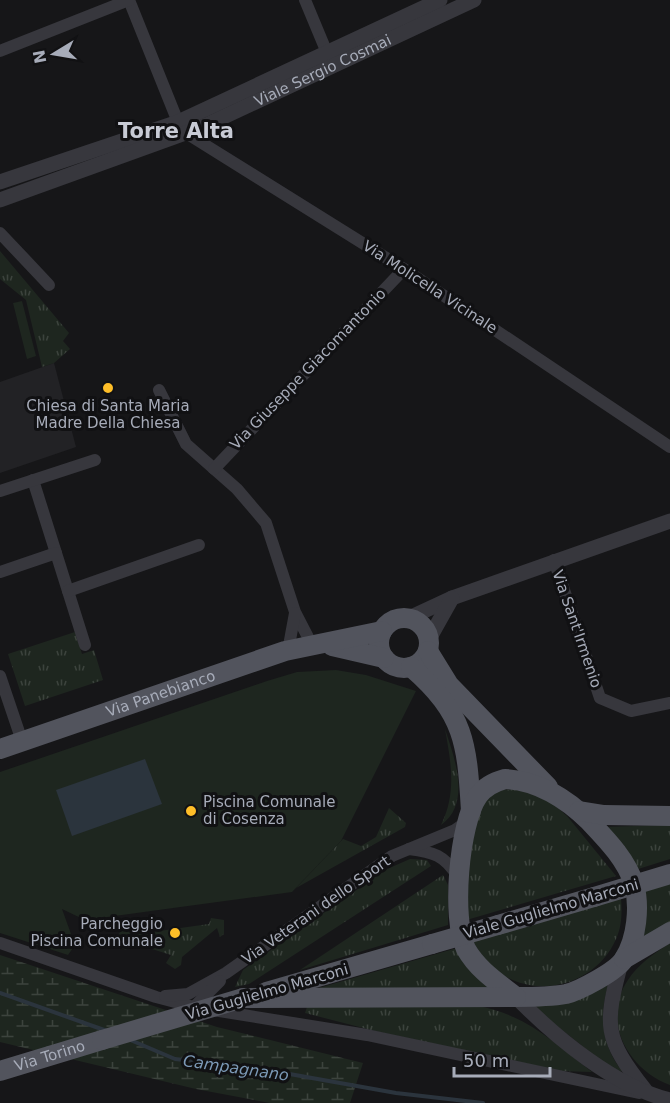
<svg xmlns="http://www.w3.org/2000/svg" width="670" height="1103" font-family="'DejaVu Sans',sans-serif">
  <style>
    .built { fill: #222225 }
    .grass { fill: url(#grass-tufts) }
    .wetland { fill: url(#wetland-marsh) }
    .garden { fill: #1e261f }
    .water { fill: #2b343d }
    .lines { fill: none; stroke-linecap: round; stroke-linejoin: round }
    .stream { stroke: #2b343d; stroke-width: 4 }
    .minor { stroke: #37373d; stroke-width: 12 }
    .tertiary { stroke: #37373d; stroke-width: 15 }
    .primary { stroke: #52545d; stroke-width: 20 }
    .primary-bridge { stroke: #52545d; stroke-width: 20 }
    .poi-dot { fill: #febe28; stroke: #111113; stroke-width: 2 }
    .labels { text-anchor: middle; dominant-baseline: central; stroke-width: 6; stroke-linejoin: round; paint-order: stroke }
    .street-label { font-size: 15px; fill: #a7acb9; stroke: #111113 }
    .poi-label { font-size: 15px; fill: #a7acb9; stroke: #111113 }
    .water-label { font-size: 16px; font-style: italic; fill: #7c99b6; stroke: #111113 }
    .district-label { font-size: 21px; font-weight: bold; fill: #c8cbd5; stroke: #111113 }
  </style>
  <defs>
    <pattern id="grass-tufts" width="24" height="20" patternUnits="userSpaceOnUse" patternTransform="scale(1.5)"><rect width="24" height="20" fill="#1e261f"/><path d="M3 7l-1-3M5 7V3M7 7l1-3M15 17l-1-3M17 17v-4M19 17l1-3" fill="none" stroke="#3c433d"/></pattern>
    <pattern id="wetland-marsh" width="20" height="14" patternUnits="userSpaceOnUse" patternTransform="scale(1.5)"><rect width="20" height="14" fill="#1e261f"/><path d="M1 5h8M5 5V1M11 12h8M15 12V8" fill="none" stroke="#3c433d"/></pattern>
  </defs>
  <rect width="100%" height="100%" fill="#161618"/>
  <polygon class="built" points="54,363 76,447 0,473 0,382"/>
  <g class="grass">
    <polygon points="0,251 69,333 63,341 70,349 54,363 42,367 26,300 0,279"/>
    <polygon points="75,632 82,654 94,650 103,680 25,706 8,654"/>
    <path d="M445 729C454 757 472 803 441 825 457 793 451 762 445 729Z"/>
    <polygon points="521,789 551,802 567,816 616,876 463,921 471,844 482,800 499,790"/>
    <polygon points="389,808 406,823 405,827 296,888 343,839 361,846 376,837"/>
    <polygon points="670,825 670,859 635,870 601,827"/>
    <polygon points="410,859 427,860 431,866 249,984 235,987 243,970 261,957 385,870"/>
    <polygon points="443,875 448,885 448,925 300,970"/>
    <polygon points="670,883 670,924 637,945 641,891"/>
    <path d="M621 898C622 912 622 926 616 939 597 984 536 1002 496 970 486 963 480 952 473 942Z"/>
    <polygon points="211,918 224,920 224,934 220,937 217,928 182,957 181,965 175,969 166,963 171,955 130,942 126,950 117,946 120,939 115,938 124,928 130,927 130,932 138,934 209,924"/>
    <path d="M670 943V1085C629 1070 600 1021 628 980 638 964 655 953 670 943Z"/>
    <polygon points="457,948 493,992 305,992"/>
    <path d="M609 982C599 1012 601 1047 623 1072L609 1067 542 1014 534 1005Z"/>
    <path d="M478 1006C525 1014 556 1044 592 1072L561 1071 375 1031 305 1013 307 1007Z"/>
  </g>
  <polygon class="wetland" points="0,955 217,1027 363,1063 350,1103 270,1103 196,1089 0,1042"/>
  <g class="garden">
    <polygon points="22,301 36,356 27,359 13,303"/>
    <polygon points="336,670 366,675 416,691 341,841 292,892 85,920 62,909 75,945 68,955 0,933 0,772 267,681 297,672"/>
  </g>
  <polygon class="water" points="145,759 162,804 72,836 56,790"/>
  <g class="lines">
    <g class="stream">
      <polyline points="0,993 107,1031"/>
      <polyline points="128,1039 175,1059 256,1068 396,1093 483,1103"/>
    </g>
    <g class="minor">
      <polyline points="129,0 178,122"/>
      <polyline points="305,0 330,60"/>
      <polyline points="0,51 129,0"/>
      <polyline points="186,133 404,269 670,447"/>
      <polyline points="0,233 49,285"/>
      <polyline points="159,390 186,444 237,489 266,523 295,612 312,645"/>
      <polyline points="214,469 404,269"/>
      <polyline points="33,480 56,553"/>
      <polyline points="0,491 95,460"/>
      <polyline points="554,560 600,698 631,711 670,703"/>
      <polyline points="0,572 56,553 85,645"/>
      <polyline points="68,591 199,545"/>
      <polyline points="288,651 295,613"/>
      <polyline points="0,676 22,741"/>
      <path d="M409 849C433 852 445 855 458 877"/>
      <polyline points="0,943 156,997 194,1007 367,1035 639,1093"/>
      <polyline points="165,996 188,994 226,973 392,856 455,830 468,821"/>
      <polyline points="194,1007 220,981"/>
    </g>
    <g class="tertiary">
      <polyline points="0,182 178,122 440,0"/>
      <path id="s1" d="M0 200 202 127 474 0"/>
      <polyline points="409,618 452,598 670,521"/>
      <polyline points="429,639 452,598"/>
      <path d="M621 963C604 1026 604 1038 645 1090"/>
      <path d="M516 997C555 1037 615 1087 670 1100"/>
    </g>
    <g class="primary">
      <circle cx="404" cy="643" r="25"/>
      <polyline points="332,646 384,658"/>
      <polyline points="428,651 449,685 548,787"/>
      <path d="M411 667C465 714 467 743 471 811"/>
      <path id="s2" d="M0 749 285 651 382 631"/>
      <path d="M505 779C537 780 567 799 589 821 606 839 626 859 634 884 640 906 637 939 624 959 617 971 579 991 566 994 549 997 532 997 516 997 497 982 478 970 466 949 451 919 459 823 478 796 485 786 494 782 505 779Z"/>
      <polyline points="579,811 604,815 670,816"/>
      <polyline points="498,925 594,897"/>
      <polyline points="624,959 670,932"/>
      <polyline points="266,992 432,944"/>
      <polyline points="243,998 516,997"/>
      <path id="s3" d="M0 1071 102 1040"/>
    </g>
    <g class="primary-bridge">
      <polyline points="594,897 670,874"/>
      <polyline points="432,944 498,925"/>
      <polyline points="102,1040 243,998"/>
    </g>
  </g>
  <g class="poi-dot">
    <circle cx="108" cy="388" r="6"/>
    <circle cx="191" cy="811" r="6"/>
    <circle cx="175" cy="933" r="6"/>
  </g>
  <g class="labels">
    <g class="street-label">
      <text stroke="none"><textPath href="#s1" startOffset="348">Viale Sergio Cosmai</textPath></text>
      <text transform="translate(430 287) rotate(33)">Via Molicella Vicinale</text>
      <text transform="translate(308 369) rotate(-46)">Via Giuseppe Giacomantonio</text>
      <text transform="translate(577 629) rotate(71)">Via Sant'Irmenio</text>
      <text stroke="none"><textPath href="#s2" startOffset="170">Via Panebianco</textPath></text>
      <text transform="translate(551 909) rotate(-16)">Viale Guglielmo Marconi</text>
      <text transform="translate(316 910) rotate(-35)">Via Veterani dello Sport</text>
      <text transform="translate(267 992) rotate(-16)">Via Guglielmo Marconi</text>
      <text stroke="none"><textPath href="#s3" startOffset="52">Via Torino</textPath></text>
    </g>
    <g class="poi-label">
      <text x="108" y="406">Chiesa di Santa Maria<tspan x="108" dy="17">Madre Della Chiesa</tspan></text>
      <text x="203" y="802" text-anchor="start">Piscina Comunale<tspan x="203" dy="17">di Cosenza</tspan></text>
      <text x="163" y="924" text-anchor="end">Parcheggio<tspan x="163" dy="17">Piscina Comunale</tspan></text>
    </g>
    <g class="water-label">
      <text transform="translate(236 1068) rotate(8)">Campagnano</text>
    </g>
    <g class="district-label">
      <text x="176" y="131">Torre Alta</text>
    </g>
  </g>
  <g transform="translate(54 54) rotate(259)" stroke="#111113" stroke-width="4.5" paint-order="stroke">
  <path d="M0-4.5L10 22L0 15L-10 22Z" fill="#a7acb9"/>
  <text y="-9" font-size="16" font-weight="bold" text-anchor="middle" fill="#a7acb9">N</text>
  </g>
  <path d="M454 1067v9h96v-9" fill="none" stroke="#a7acb9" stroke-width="3"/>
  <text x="463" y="1067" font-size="18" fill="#a7acb9" stroke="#111113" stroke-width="4.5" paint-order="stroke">50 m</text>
</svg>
